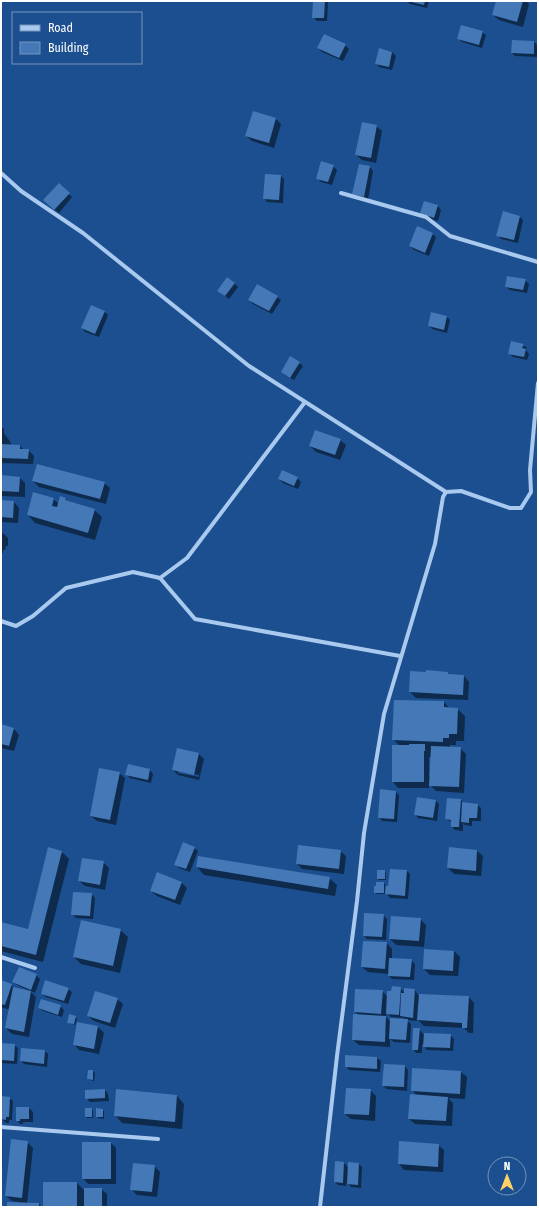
<svg xmlns="http://www.w3.org/2000/svg" width="539" height="1208" font-family="'Fira Sans Condensed',sans-serif">
  <style>
    .shadow { fill: #0007; fill-rule: evenodd }
    .building { fill: #4478b7 }
    .lines { fill: none; stroke-linecap: round; stroke-linejoin: round }
    .minor { stroke: #a9c9ee; stroke-width: 4 }
  </style>
  <rect width="100%" height="100%" fill="#1b4f8f"/>
  <g class="shadow">
    <polygon points="314,1 328,1 327,21 317,21 313,17"/>
    <polygon points="407,1 429,1 427,8 410,4"/>
    <polygon points="497,1 526,1 529,4 523,27 499,20 493,15"/>
    <polygon points="482,32 486,35 482,48 462,42 459,39"/>
    <polygon points="534,42 537,45 537,57 515,56 512,53"/>
    <polygon points="345,45 349,49 343,61 322,52 318,48"/>
    <polygon points="379,49 392,52 396,56 392,70 379,67 376,63"/>
    <polygon points="276,119 281,124 274,148 252,141 246,136"/>
    <polygon points="376,126 382,131 376,163 362,160 356,155"/>
    <polygon points="333,166 337,170 332,185 321,182 317,178"/>
    <polygon points="370,167 373,171 368,200 357,198 353,194"/>
    <polygon points="281,176 284,179 283,203 267,202 264,198"/>
    <polygon points="59,185 72,197 59,213 48,204"/>
    <polygon points="425,202 438,206 441,210 438,221 425,217 422,213"/>
    <polygon points="503,213 520,217 523,220 518,243 501,239 498,235"/>
    <polygon points="432,234 436,237 429,256 414,250 410,246"/>
    <polygon points="525,280 529,284 527,293 510,290 506,287"/>
    <polygon points="234,283 238,287 229,299 219,291"/>
    <polygon points="277,297 281,300 272,314 253,304 249,300"/>
    <polygon points="105,312 108,315 99,337 85,332 82,328"/>
    <polygon points="447,317 450,320 447,333 432,329 429,325"/>
    <polygon points="523,345 527,348 526,350 529,354 527,360 513,357 509,353"/>
    <polygon points="299,363 303,366 294,380 285,375"/>
    <polygon points="1,427 4,429 4,433 11,443 11,445 20,446 24,450 28,450 34,456 33,464 1,463"/>
    <polygon points="340,440 346,445 340,460 316,452 310,446"/>
    <polygon points="1,476 20,478 25,483 25,497 1,496"/>
    <polygon points="297,478 301,482 298,489 283,483 279,479"/>
    <polygon points="33,481 104,483 110,488 106,504 39,487"/>
    <polygon points="53,499 59,504 65,499 69,503 94,510 102,517 95,540 35,523 28,515"/>
    <polygon points="1,501 14,502 19,508 18,523 1,522"/>
    <polygon points="1,533 3,533 8,538 8,546 6,546 5,550 3,550 3,553 1,553"/>
    <polygon points="447,672 450,676 464,676 469,682 468,700 416,698 410,692 427,673"/>
    <path d="M444 702 450 709H457L465 716 464 741H456V745H450V748H460L466 754 464 793 436 791 429 784V788H398L393 782 400 746 393 739ZM429 757H431V776H429Z"/>
    <polygon points="1,725 14,729 19,735 14,751 1,748"/>
    <path d="M199 754 204 759 199 780 178 775 173 770ZM178 771 199 775V777L178 773Z"/>
    <polygon points="150,770 153,774 151,783 130,778 126,774"/>
    <polygon points="119,773 125,778 116,825 97,821 91,816"/>
    <polygon points="396,792 399,795 397,822 382,821 379,817"/>
    <polygon points="461,800 464,804 478,805 481,808 481,821 472,821 472,826 465,825 463,823 463,831 455,830 452,827 452,822 446,819"/>
    <polygon points="436,801 439,804 437,821 418,818 415,814"/>
    <polygon points="194,848 198,851 190,872 179,868 176,864"/>
    <polygon points="340,851 346,856 344,874 302,869 297,864"/>
    <polygon points="477,851 483,856 481,876 454,874 448,868"/>
    <polygon points="62,852 69,859 43,962 1,951 1,923 29,930"/>
    <polygon points="103,862 109,868 105,890 85,886 79,881"/>
    <polygon points="197,867 329,878 337,885 335,896 204,875"/>
    <polygon points="384,871 386,873 386,880 379,880 378,879"/>
    <polygon points="407,871 410,874 408,899 390,898 387,894 389,887"/>
    <polygon points="181,882 187,888 180,905 157,896 151,891"/>
    <polygon points="383,883 385,884 385,894 377,894 375,892"/>
    <polygon points="91,894 95,898 93,919 76,918 72,914"/>
    <polygon points="383,915 387,919 386,940 367,939 364,936"/>
    <polygon points="420,919 426,925 424,947 396,945 390,939"/>
    <polygon points="120,930 128,937 120,973 81,964 74,957"/>
    <polygon points="387,943 392,949 392,959 411,960 415,964 414,980 392,979 389,976 389,974 368,972 362,967"/>
    <polygon points="454,951 460,957 458,976 430,975 424,969"/>
    <polygon points="36,975 40,979 35,993 17,985 14,982"/>
    <polygon points="1,981 11,985 15,989 30,991 36,997 29,1037 12,1034 6,1028 10,1010 1,1007"/>
    <path d="M400 988 405 993 415 990 418 995 469 997 474 1003 473 1033H469L464 1028 424 1026 417 1019V1021L406 1020 411 1024 410 1043 394 1042 390 1039V1047L359 1045 353 1040 359 1015 355 1012 382 991 388 997 392 992ZM387 1013 391 1017 403 1018 406 1020 391 1022 386 1017Z"/>
    <polygon points="68,989 72,992 68,1004 46,997 42,994"/>
    <polygon points="117,999 123,1004 115,1028 94,1021 88,1016"/>
    <polygon points="60,1006 64,1010 62,1017 43,1011 39,1008"/>
    <polygon points="75,1017 77,1019 75,1025 68,1022"/>
    <polygon points="78,1023 98,1027 104,1033 99,1054 79,1050 74,1044"/>
    <polygon points="419,1029 423,1034 450,1035 454,1039 453,1051 427,1050 422,1044 422,1053 416,1053 413,1049"/>
    <polygon points="1,1044 14,1045 18,1048 17,1064 1,1063"/>
    <polygon points="44,1050 48,1054 47,1067 24,1064 21,1061"/>
    <polygon points="377,1058 381,1061 380,1072 349,1070 346,1066"/>
    <polygon points="405,1066 408,1070 407,1091 387,1089 383,1086"/>
    <polygon points="93,1071 95,1073 94,1081 90,1080 88,1079"/>
    <polygon points="461,1072 467,1077 465,1099 448,1098 453,1103 452,1126 415,1124 409,1119 417,1096 412,1090"/>
    <polygon points="105,1090 108,1094 109,1101 90,1102 86,1098"/>
    <polygon points="370,1090 376,1096 375,1121 351,1119 345,1114"/>
    <polygon points="177,1096 184,1104 182,1129 122,1123 115,1115"/>
    <polygon points="1,1097 9,1098 13,1101 12,1120 9,1120 9,1123 6,1123 2,1119 1,1123"/>
    <polygon points="29,1108 33,1112 33,1122 23,1122 23,1124 20,1124 17,1120"/>
    <polygon points="92,1109 93,1110 93,1118 87,1118 86,1117"/>
    <polygon points="102,1110 104,1111 104,1119 98,1118 97,1117"/>
    <polygon points="27,1142 33,1148 27,1204 39,1204 42,1207 8,1207 19,1203 19,1202 12,1201 6,1196"/>
    <polygon points="400,1142 438,1145 444,1150 443,1172 404,1170 399,1164"/>
    <polygon points="111,1143 116,1148 116,1184 88,1184 83,1178"/>
    <polygon points="344,1163 349,1168 359,1164 362,1167 361,1188 351,1187 347,1182 346,1186 338,1185 335,1182"/>
    <polygon points="154,1166 160,1172 157,1197 137,1195 131,1189"/>
    <polygon points="77,1183 85,1191 101,1189 107,1194 107,1207 44,1207"/>
  </g>
  <g class="building">
    <polygon points="313,1 325,1 324,18 312,18"/>
    <polygon points="407,1 425,1 424,5"/>
    <polygon points="496,1 523,1 517,22 492,15"/>
    <polygon points="461,25 483,31 479,45 457,39"/>
    <polygon points="324,34 346,44 339,58 317,48"/>
    <polygon points="512,40 534,41 534,54 511,53"/>
    <polygon points="379,48 392,52 389,67 375,64"/>
    <polygon points="253,111 276,118 269,143 245,136"/>
    <polygon points="362,122 377,125 371,158 355,155"/>
    <polygon points="321,161 334,165 328,182 316,179"/>
    <polygon points="359,164 370,166 364,197 352,194"/>
    <polygon points="265,174 281,175 279,200 263,199"/>
    <polygon points="59,183 70,193 54,210 43,200"/>
    <polygon points="424,201 438,205 434,218 420,213"/>
    <polygon points="503,211 520,216 514,240 496,236"/>
    <polygon points="417,226 433,233 425,253 409,246"/>
    <polygon points="507,276 526,279 523,290 505,287"/>
    <polygon points="227,277 235,283 225,296 217,291"/>
    <polygon points="257,284 278,296 269,311 248,300"/>
    <polygon points="91,305 105,311 95,334 81,328"/>
    <polygon points="431,312 447,316 444,330 428,326"/>
    <polygon points="511,341 524,344 522,348 526,349 524,357 508,354"/>
    <polygon points="290,356 300,362 290,378 281,372"/>
    <polygon points="315,430 341,439 335,455 309,446"/>
    <polygon points="1,444 20,445 20,449 29,449 28,459 1,458"/>
    <polygon points="37,464 105,482 100,499 32,481"/>
    <polygon points="282,470 298,477 294,486 278,479"/>
    <polygon points="1,475 20,477 19,492 1,491"/>
    <polygon points="33,492 54,498 52,506 57,507 60,496 66,498 65,500 95,509 88,533 27,515"/>
    <polygon points="1,500 14,501 13,518 1,517"/>
    <polygon points="426,670 448,672 448,674 464,675 463,695 409,692 410,671 426,672"/>
    <polygon points="394,700 444,701 444,707 458,708 457,734 449,734 449,738 443,738 443,742 392,740"/>
    <polygon points="1,724 14,728 9,746 1,744"/>
    <polygon points="409,744 425,744 425,751 424,751 424,782 392,782 392,745 409,745"/>
    <polygon points="431,746 461,747 459,787 429,786"/>
    <polygon points="177,748 199,753 194,775 172,770"/>
    <polygon points="128,764 150,769 148,780 125,775"/>
    <polygon points="99,768 120,772 110,820 90,816"/>
    <polygon points="380,789 396,791 394,819 378,818"/>
    <polygon points="417,797 436,800 433,818 414,815"/>
    <polygon points="447,798 461,799 459,827 451,827 451,820 445,819"/>
    <polygon points="462,802 478,804 477,818 469,818 469,823 461,822"/>
    <polygon points="183,842 195,847 186,869 174,865"/>
    <polygon points="298,845 341,850 339,869 296,864"/>
    <polygon points="48,847 62,851 36,955 1,946 1,922 28,929"/>
    <polygon points="449,847 477,850 476,871 447,868"/>
    <polygon points="198,856 330,877 328,889 196,867"/>
    <polygon points="82,858 104,861 100,885 78,881"/>
    <polygon points="390,869 407,870 405,896 385,894 386,886 388,886"/>
    <rect x="377" y="870" width="8" height="9"/>
    <polygon points="157,872 182,882 175,900 150,891"/>
    <polygon points="376,882 384,882 384,893 374,893 374,886 376,886"/>
    <polygon points="73,892 92,893 90,916 71,915"/>
    <polygon points="364,913 384,914 382,937 363,936"/>
    <polygon points="391,916 421,918 419,941 389,939"/>
    <polygon points="81,920 121,929 113,966 73,957"/>
    <polygon points="363,941 387,942 385,969 361,967"/>
    <polygon points="424,949 454,951 453,971 423,969"/>
    <polygon points="389,958 412,959 410,977 388,976"/>
    <polygon points="19,967 37,974 31,990 12,982"/>
    <polygon points="1,980 12,984 5,1005 1,1004"/>
    <polygon points="45,980 69,988 64,1001 41,994"/>
    <polygon points="392,986 401,987 399,1015 386,1014 387,991 391,991"/>
    <polygon points="13,987 31,991 24,1032 5,1028"/>
    <polygon points="404,988 415,989 413,1018 400,1016 401,993 404,993"/>
    <polygon points="355,989 383,990 381,1014 354,1012"/>
    <polygon points="95,991 118,998 110,1023 87,1016"/>
    <polygon points="419,994 469,996 467,1028 462,1028 462,1023 417,1020"/>
    <polygon points="41,999 61,1005 58,1015 38,1008"/>
    <polygon points="69,1014 76,1016 74,1024 67,1023"/>
    <polygon points="353,1014 386,1016 385,1042 352,1040"/>
    <polygon points="390,1018 408,1019 406,1040 389,1039"/>
    <polygon points="77,1022 98,1026 94,1049 73,1045"/>
    <polygon points="413,1028 420,1028 418,1050 412,1050"/>
    <polygon points="424,1033 451,1034 450,1048 423,1047"/>
    <polygon points="1,1043 15,1044 14,1061 1,1060"/>
    <polygon points="21,1048 45,1050 44,1064 20,1061"/>
    <polygon points="345,1055 377,1057 377,1069 345,1067"/>
    <polygon points="384,1064 405,1065 404,1087 382,1086"/>
    <polygon points="412,1068 461,1071 460,1094 411,1091"/>
    <polygon points="88,1070 93,1070 93,1080 87,1079"/>
    <polygon points="346,1088 371,1089 369,1115 344,1114"/>
    <polygon points="105,1089 105,1098 85,1099 85,1090"/>
    <polygon points="116,1089 177,1095 175,1122 114,1116"/>
    <polygon points="410,1094 448,1097 446,1121 408,1119"/>
    <polygon points="1,1096 10,1097 9,1117 6,1117 6,1120 1,1119"/>
    <polygon points="16,1107 29,1107 29,1119 20,1119 20,1121 16,1121"/>
    <rect x="85" y="1108" width="7" height="9"/>
    <polygon points="96,1108 103,1109 103,1117 96,1117"/>
    <polygon points="11,1139 28,1141 22,1198 5,1196"/>
    <polygon points="399,1141 439,1144 438,1167 398,1164"/>
    <rect x="82" y="1142" width="29" height="37"/>
    <polygon points="335,1161 344,1162 343,1183 334,1182"/>
    <polygon points="348,1162 359,1163 358,1185 347,1184"/>
    <polygon points="133,1163 155,1165 152,1192 130,1190"/>
    <rect x="43" y="1182" width="34" height="25"/>
    <rect x="84" y="1188" width="18" height="19"/>
    <polygon points="7,1202 39,1203 39,1207 7,1207"/>
  </g>
  <g class="lines">
    <g class="minor">
      <polyline points="1,173 21,191 83,233 249,366 446,492"/>
      <polyline points="341,193 426,217 450,236 538,262"/>
      <polyline points="160,578 187,558 305,402"/>
      <polyline points="1,621 16,626 33,616 66,588 133,572 160,578 195,619 400,656"/>
      <polyline points="1,957 35,968"/>
      <polyline points="1,1127 158,1139"/>
      <polyline points="320,1207 337,1056 357,901 364,833 384,714 435,544 443,497 446,492 461,491 510,508 521,508 531,492 530,470 538,383"/>
    </g>
  </g>
  <rect width="539" height="1208" fill="none" stroke="#ffffff" stroke-width="4"/>
  <rect x="12" y="12" width="130" height="52" fill="#1b4f8f" stroke="#7695bc"/>
  <rect x="20" y="25" width="20" height="6" fill="#a9c9ee" stroke="#7695bc"/>
  <text x="48" y="32" font-size="12" fill="#ffffff">Road</text>
  <rect x="20" y="42" width="20" height="12" fill="#4478b7" stroke="#7695bc"/>
  <text x="48" y="52" font-size="12" fill="#ffffff">Building</text>
  <g transform="translate(507 1176)"><circle r="19" fill="#1b4f8f" stroke="#7695bc"/>
  <path d="M0-3L7 15L0 10L-7 15Z" fill="#ffd166"/>
  <text y="-6" font-size="11" font-weight="bold" text-anchor="middle" fill="#ffffff">N</text>
  </g>
</svg>
